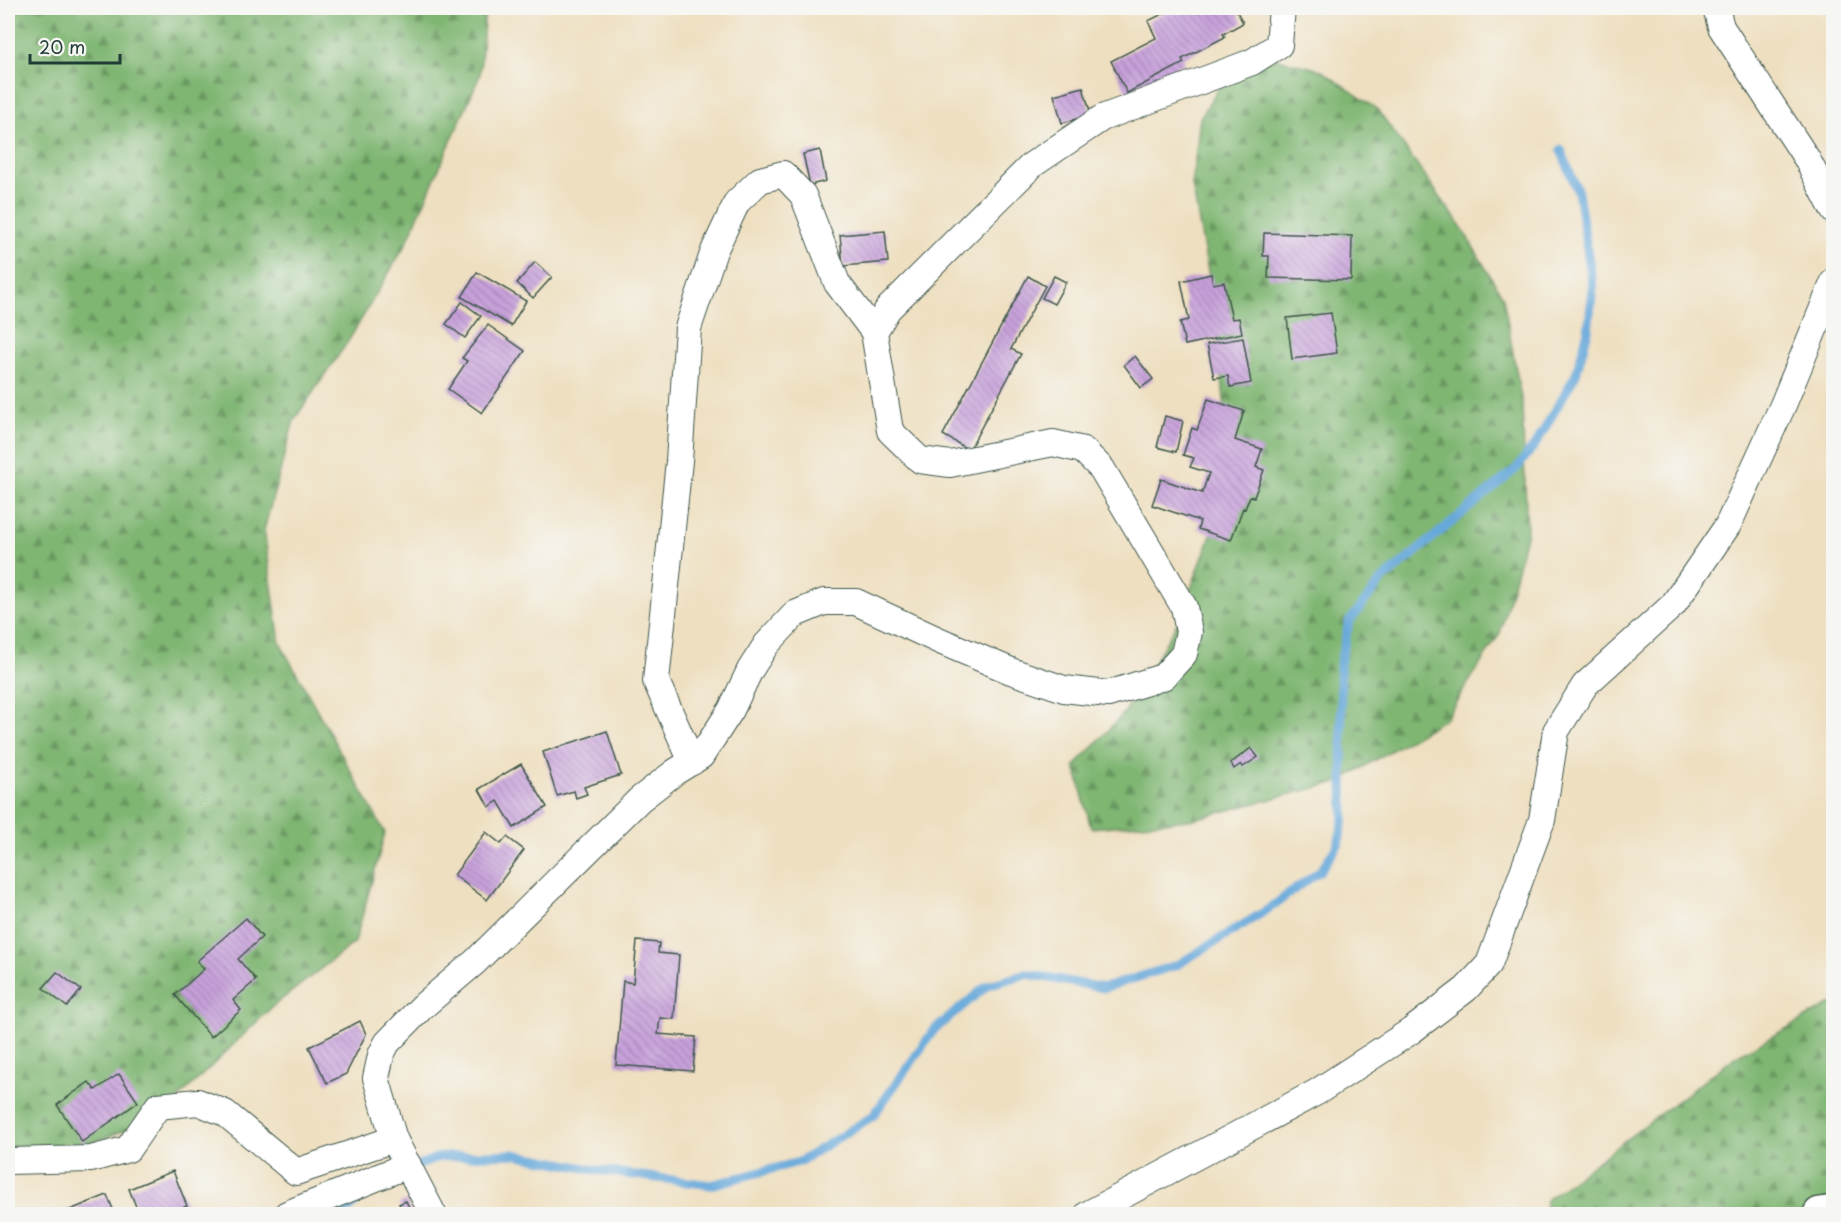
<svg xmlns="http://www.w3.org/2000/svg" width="1841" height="1222" font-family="'Playpen Sans',sans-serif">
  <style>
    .forest { fill: url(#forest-firs); stroke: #4f7a53; stroke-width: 1.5 }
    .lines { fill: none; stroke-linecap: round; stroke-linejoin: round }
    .stream { stroke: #66a8da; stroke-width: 9 }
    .building { fill: url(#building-back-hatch) }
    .minor-casing { stroke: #3e5549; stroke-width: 28 }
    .motorway-casing { stroke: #3e5549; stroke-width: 36 }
    .minor { stroke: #fff; stroke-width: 26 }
    .motorway { stroke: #fff; stroke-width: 33 }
  </style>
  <defs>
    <pattern id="forest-firs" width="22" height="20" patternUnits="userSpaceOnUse" patternTransform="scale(1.5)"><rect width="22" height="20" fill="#7fb672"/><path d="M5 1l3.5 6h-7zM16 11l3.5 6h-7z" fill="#67955e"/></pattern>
    <pattern id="building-back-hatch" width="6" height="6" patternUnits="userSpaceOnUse" patternTransform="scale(1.5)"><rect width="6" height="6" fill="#c8a1db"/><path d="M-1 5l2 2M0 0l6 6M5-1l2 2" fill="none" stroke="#a284b2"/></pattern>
  </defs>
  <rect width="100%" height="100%" fill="#f6f6f2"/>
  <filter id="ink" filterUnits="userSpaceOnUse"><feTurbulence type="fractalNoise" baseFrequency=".0167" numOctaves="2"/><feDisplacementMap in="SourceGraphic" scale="12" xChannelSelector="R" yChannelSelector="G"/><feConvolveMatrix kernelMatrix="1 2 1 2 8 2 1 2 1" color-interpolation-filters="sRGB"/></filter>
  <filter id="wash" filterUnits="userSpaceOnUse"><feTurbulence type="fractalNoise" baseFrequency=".008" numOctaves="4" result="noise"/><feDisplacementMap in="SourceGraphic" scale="24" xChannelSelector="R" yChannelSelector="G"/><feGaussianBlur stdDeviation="1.35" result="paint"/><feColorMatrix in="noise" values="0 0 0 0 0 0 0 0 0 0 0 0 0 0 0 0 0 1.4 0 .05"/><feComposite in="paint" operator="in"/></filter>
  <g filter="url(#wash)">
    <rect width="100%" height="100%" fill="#eedfc0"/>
    <g class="forest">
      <polygon points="8,8 485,8 480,75 406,244 349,340 294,420 264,530 280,643 385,833 355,942 272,1007 158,1118 8,1173"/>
      <polygon points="1242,50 1321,70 1378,110 1460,225 1503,297 1522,403 1527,532 1500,633 1446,718 1338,782 1190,820 1091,828 1075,766 1125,712 1178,622 1215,525 1227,428 1214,305 1192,184 1200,118"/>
      <polygon points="1833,1003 1833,1209 1804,1214 1546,1214 1546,1200 1738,1055"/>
    </g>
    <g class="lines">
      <g class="stream">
        <polyline points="411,1168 439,1157 513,1154 596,1170 711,1185 799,1162 873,1116 934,1030 988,985 1027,974 1104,988 1177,965 1267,910 1320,871 1338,845 1344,818 1340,664 1349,622 1381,581 1517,468 1537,442 1576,374 1588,331 1593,287 1578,192 1561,150"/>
        <polyline points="343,1214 370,1189"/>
      </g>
    </g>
    <g id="blocks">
      <g class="building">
        <polygon points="1175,8 1235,8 1243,23 1223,34 1225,37 1182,59 1184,63 1127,93 1111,61 1156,38 1148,21"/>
        <polygon points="1083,87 1091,115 1062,123 1054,95"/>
        <polygon points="820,150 826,181 810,185 803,154"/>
        <polygon points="885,231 888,262 843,266 840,235"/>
        <polygon points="1264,233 1352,236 1351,280 1268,278 1269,256 1263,256"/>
        <polygon points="535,262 552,277 533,298 517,283"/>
        <polygon points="477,272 526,301 511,326 462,297"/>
        <polygon points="1211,274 1213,284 1224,282 1232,319 1239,318 1242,333 1185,345 1180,322 1189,320 1181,281"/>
        <polygon points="1028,276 1045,286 1011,349 1021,354 969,450 943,435"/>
        <polygon points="1054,276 1066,282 1054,304 1042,298"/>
        <polygon points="462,302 481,316 465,338 446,324"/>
        <polygon points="1331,313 1337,353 1292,359 1287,318"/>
        <polygon points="488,325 525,351 482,413 448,389 467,361 462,358"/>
        <polygon points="1243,338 1251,383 1230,387 1228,376 1214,378 1207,344"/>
        <polygon points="1135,356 1153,379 1141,388 1124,365"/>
        <polygon points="1208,399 1244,411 1235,440 1262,449 1256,467 1264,470 1254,497 1250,496 1245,509 1243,508 1231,540 1198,529 1200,521 1152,505 1161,479 1202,493 1209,473 1190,467 1194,458 1183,455 1192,428 1197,430"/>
        <polygon points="1165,416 1183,421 1176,452 1157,447"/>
        <polygon points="607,731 621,775 584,787 587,794 576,798 574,791 557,796 543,752"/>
        <polygon points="1251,748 1258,757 1243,767 1241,764 1234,769 1231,763"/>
        <polygon points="521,764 547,807 514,828 498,801 489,807 479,789"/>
        <polygon points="486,832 501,844 507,837 524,850 487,900 454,875"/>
        <polygon points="246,918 262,937 238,959 256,980 233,1000 241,1010 211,1037 175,995 204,969 197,961"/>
        <polygon points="637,941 659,943 658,953 679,955 674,1019 660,1018 658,1034 696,1037 693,1071 616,1065 623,981 633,983"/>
        <polygon points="57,972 81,990 67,1007 43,988"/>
        <polygon points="360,1021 366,1034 346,1074 327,1083 309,1047"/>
        <polygon points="119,1074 138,1102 82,1142 57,1105 89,1082 95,1090"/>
        <polygon points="173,1171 187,1206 166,1214 139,1214 129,1189"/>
        <polygon points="107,1195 115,1214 60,1214"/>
        <polygon points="406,1201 412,1214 404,1214 399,1204"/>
      </g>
    </g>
  </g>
  <g filter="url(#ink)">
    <use href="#blocks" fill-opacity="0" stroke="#3e5549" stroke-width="1.5"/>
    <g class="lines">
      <g class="minor-casing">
        <g id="minor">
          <polyline points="1716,8 1721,27 1807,159 1834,211"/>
          <polyline points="692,762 656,681 679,461 688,328 714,251 737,202 760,180 783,174 803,195 837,283 874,332"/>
          <polyline points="8,1161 91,1159 128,1149 158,1106 198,1102 225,1113 296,1172 394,1139"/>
          <polyline points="287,1214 408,1165"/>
          <polyline points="433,1214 394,1139 376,1078 381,1055 387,1043 423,1006 475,962 639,800 675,772 701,756 731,710 750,670 766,645 795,614 824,602 856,602 938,640 1011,671 1064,689 1108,694 1163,677 1184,654 1189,632 1184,607 1102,469 1083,450 1053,443 950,464 920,460 890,431 874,332 888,309 1032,165 1102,118 1252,62 1279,45 1282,8"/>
          <polyline points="1088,1214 1317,1092 1411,1031 1466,989 1489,964 1542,820 1556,731 1585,685 1673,605 1728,525 1783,405 1834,281"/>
        </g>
      </g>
      <g class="motorway-casing">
        <polyline id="motorway" points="1820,1214 1834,1212"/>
      </g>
      <use href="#minor" class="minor"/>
      <use href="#motorway" class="motorway"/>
    </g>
  </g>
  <rect width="1841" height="1222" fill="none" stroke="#f6f6f2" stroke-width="30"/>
  <path d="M30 54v9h90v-9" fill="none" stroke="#1f3d34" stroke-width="3"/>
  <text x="39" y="54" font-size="18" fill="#1f3d34" stroke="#f6f6f2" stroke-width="4.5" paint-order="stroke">20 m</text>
</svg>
